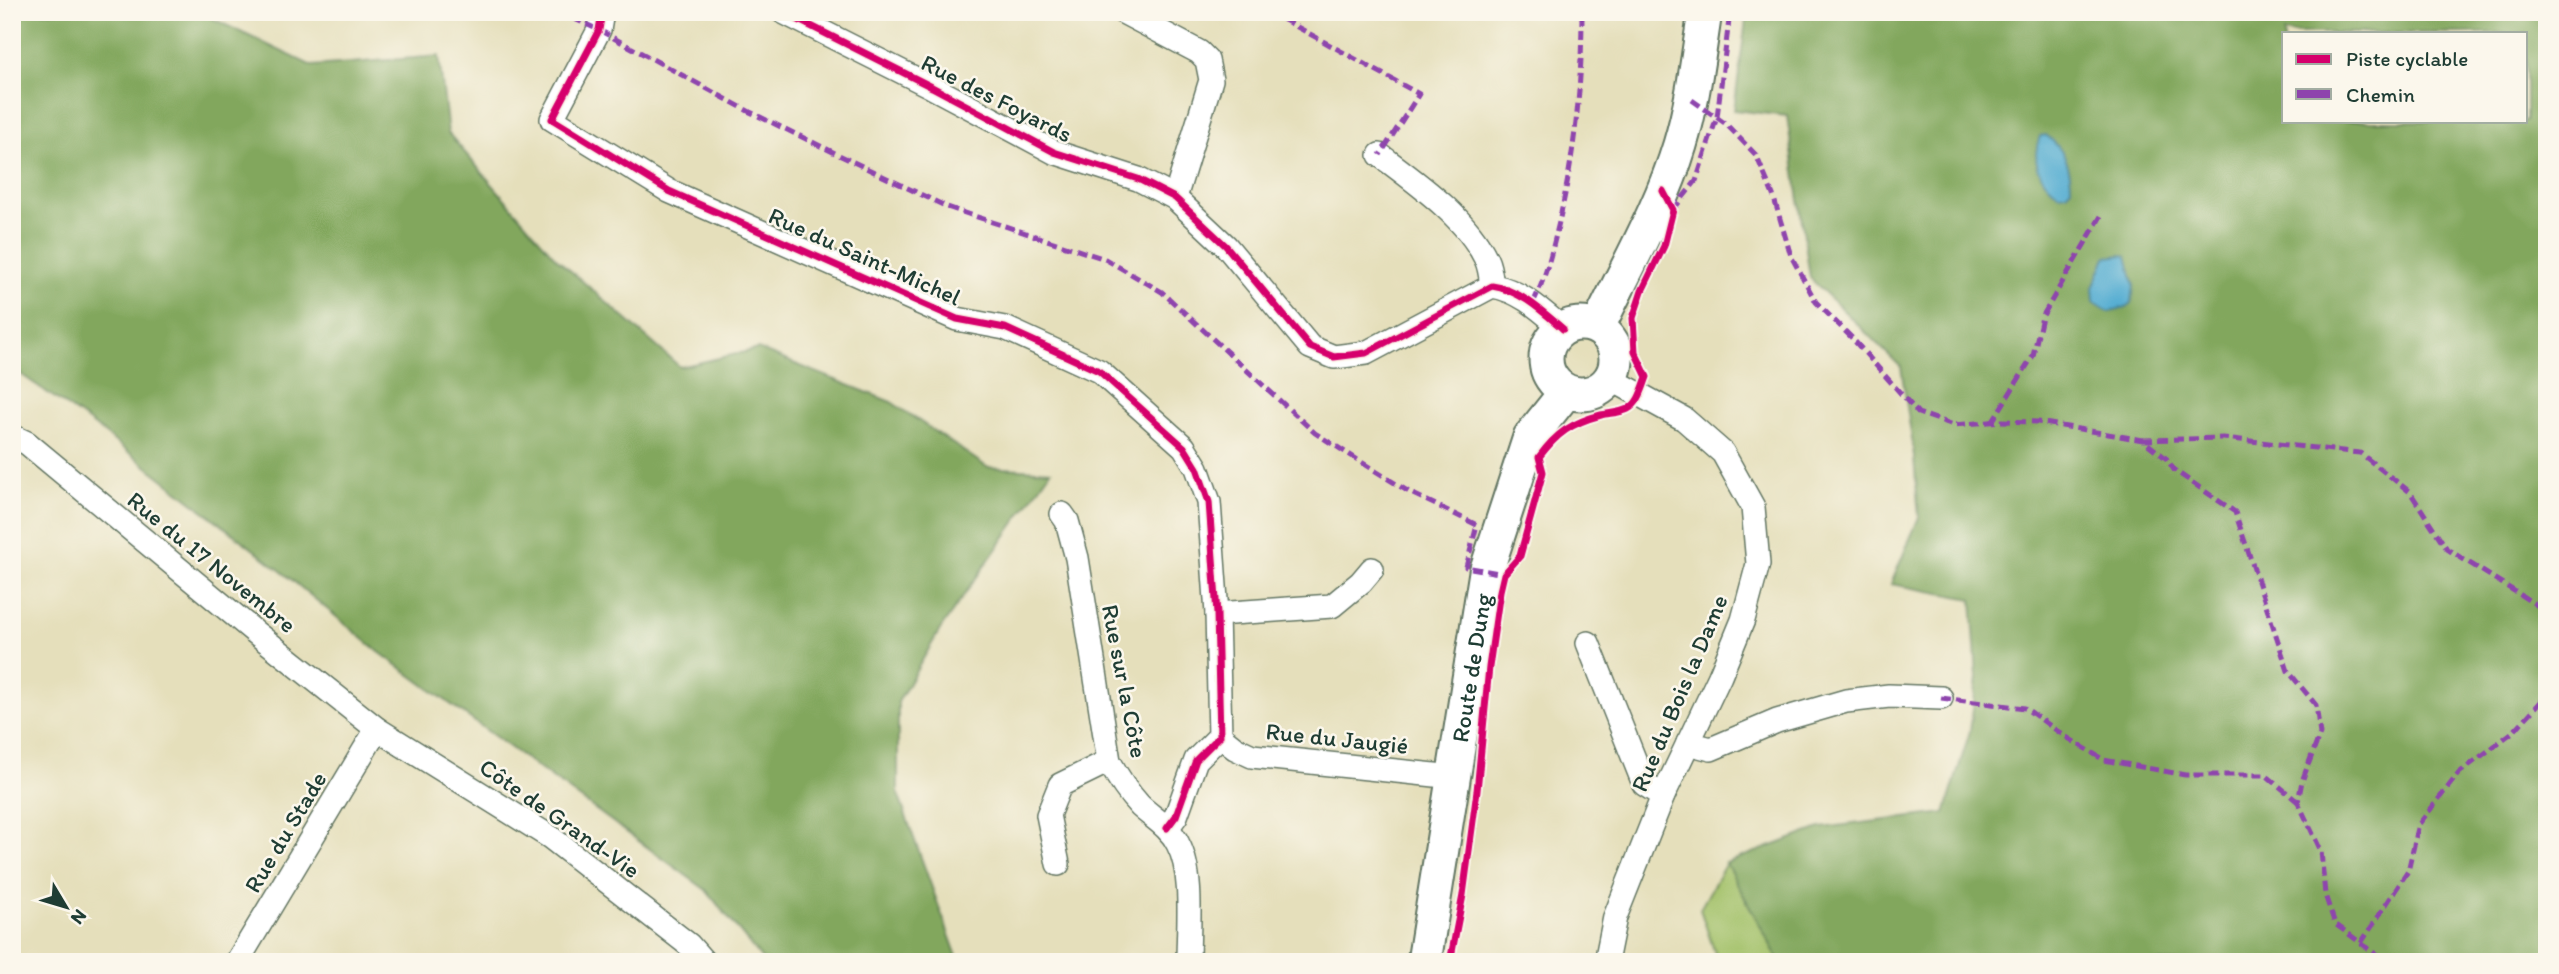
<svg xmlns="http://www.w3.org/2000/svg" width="2559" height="974" font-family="Itim,sans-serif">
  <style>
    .green { fill: #a3c169; stroke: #617f4e; stroke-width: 2 }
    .forest { fill: #82a75d; stroke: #507248; stroke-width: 2; fill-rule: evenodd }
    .water { fill: #55add2; stroke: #3a7583; stroke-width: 2 }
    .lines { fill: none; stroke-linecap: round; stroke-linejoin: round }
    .street-casing { stroke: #647663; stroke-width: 26 }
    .secondary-casing { stroke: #647663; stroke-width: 37 }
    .street { stroke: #fff; stroke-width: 23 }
    .secondary { stroke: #fff; stroke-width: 33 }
    .quiet { stroke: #8e44ad; stroke-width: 5; stroke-dasharray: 10 5; stroke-linecap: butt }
    .cycleway-casing { stroke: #fbf7ec; stroke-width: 11 }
    .cycleway { stroke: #d6006c; stroke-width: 7 }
    .labels { text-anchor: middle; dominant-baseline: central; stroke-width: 5; stroke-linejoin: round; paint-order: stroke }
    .street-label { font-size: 24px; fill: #1f3d34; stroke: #fbf7ec }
  </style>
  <rect width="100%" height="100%" fill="#fbf7ec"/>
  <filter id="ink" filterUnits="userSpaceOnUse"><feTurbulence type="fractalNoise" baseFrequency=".0143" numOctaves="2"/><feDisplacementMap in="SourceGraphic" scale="14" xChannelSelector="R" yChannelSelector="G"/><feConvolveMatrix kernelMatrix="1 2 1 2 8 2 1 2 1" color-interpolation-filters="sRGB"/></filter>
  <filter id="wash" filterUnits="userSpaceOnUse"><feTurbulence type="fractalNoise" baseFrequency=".00686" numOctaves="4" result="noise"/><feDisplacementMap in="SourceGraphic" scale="28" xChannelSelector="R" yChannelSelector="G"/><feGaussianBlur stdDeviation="1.57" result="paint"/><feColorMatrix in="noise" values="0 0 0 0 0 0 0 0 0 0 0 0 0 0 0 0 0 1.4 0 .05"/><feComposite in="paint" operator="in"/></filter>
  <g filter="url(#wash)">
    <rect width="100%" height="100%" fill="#e5dfbb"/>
    <polygon class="green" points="1726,863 1780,962 1718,962 1700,909"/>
    <g class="forest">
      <polygon points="12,12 199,12 312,66 439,56 448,133 555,257 680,367 758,349 891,402 987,467 1051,471 941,628 898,702 898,794 959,962 764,962 706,890 379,652 281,571 91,423 12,368"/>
      <path d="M1747 12H2547V962H1780L1726 863 1820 828 1945 813 1970 731 1977 678 1972 599 1891 584 1919 517 1913 447 1901 367 1810 278 1787 116 1734 110ZM2284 33H2526V121H2284Z"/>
    </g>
    <g class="water">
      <path d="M2046 135C2064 149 2071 165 2071 188L2066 193 2059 194C2038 179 2031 159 2040 136Z"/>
      <polygon points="2123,255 2127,256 2134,284 2132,302 2126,307 2108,312 2094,302 2093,288 2106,257"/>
    </g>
  </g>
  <g filter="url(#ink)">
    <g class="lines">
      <g class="street-casing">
        <g id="street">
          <polyline points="602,12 599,30 552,119 669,191 957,319 1005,328 1099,371 1184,447 1197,468 1209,502 1217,614 1220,736 1196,760 1176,816 1167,828"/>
          <path d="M783 12 932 87 1054 152 1138 179 1175 198 1226 246 1310 347 1334 357 1366 353 1492 286C1520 290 1542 311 1563 329"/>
          <polyline points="1123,12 1199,52 1207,60 1211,80 1175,198"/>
          <path d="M1380 155C1417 183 1466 217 1486 259 1490 267 1491 278 1492 286"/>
          <polyline points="12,436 27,443 256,633 377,729 550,837 689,945 704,962"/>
          <path d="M1062 514 1067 521 1077 558 1109 761C1118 778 1127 792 1140 806 1153 818 1170 827 1178 844 1194 874 1188 927 1188 962"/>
          <polyline points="1217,614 1332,606 1361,582 1372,569"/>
          <polyline points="1588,643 1644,784 1663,796"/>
          <polyline points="1220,736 1235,748 1252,756 1454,777"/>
          <polyline points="1688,743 1711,749 1777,721 1846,701 1889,696 1941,698"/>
          <polyline points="1058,864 1048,815 1060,785 1109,761"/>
          <polyline points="237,962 377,729"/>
          <polyline points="1606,962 1615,917 1663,796 1720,676 1743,620 1758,564 1753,507 1723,453 1684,419 1611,379"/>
        </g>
      </g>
      <g class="secondary-casing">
        <g id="secondary">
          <circle cx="1581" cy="359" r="35"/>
          <path d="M1598 327C1626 268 1661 208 1680 145 1693 102 1698 57 1705 12"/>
          <path id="s1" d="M1424 962 1486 572 1530 437 1566 392"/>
        </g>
      </g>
      <use href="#street" class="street"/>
      <use href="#secondary" class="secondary"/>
      <g class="quiet">
        <polyline points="559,12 599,30 750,112 947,207 1105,259 1162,292 1315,433 1409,492 1477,525 1466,567 1504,574"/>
        <polyline points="1270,12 1419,94 1380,155"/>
        <polyline points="1692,100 1726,124 1756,155 1773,195 1791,256 1816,302 1851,337 1918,413 1954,425 2001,421 2038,422 2143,440 2167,459 2174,470 2235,512 2288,671 2316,705 2320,734 2302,781 2298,802 2321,851 2325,895 2335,924 2387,962"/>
        <polyline points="1673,210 1696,181 1717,117 1730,12"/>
        <path d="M1533 303C1546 277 1552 251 1559 222 1575 153 1582 83 1582 12"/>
        <polyline points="1992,422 2033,356 2042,317 2101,216"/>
        <polyline points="2143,440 2223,438 2360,453 2410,492 2447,549 2543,609 2547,614"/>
        <polyline points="1941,698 2025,708 2063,735 2104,760 2185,775 2266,775 2298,802"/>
        <polyline points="2361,943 2408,871 2419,824 2459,773 2514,731 2547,695"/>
      </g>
      <g class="cycleway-casing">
        <g id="cycleway">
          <polyline points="602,12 599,30 552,119 669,191 957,319 1005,328 1099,371 1184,447 1197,468 1209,502 1217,614 1220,736 1196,760 1176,816 1167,828"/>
          <path d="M783 12 932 87 1054 152 1138 179 1175 198 1226 246 1310 347 1334 357 1366 353 1492 286C1520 290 1542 311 1563 329"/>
          <path d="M1450 962 1463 895 1477 791 1489 667 1500 591 1504 574 1520 556 1543 472 1539 457C1557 433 1571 423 1601 415 1609 413 1620 413 1628 409 1639 404 1643 387 1647 377L1635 352 1633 318 1642 291 1664 246 1673 210 1663 191"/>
        </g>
      </g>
      <use href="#cycleway" class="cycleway"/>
    </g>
  </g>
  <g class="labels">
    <g class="street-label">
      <text transform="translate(997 98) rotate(27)">Rue des Foyards</text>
      <text transform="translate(865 256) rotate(24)">Rue du Saint-Michel</text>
      <text transform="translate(212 562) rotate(39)">Rue du 17 Novembre</text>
      <text stroke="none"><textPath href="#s1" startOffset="298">Route de Dung</textPath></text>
      <text transform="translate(1125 681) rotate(79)">Rue sur la Côte</text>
      <text transform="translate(1679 693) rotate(-67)">Rue du Bois la Dame</text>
      <text transform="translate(1337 738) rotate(6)">Rue du Jaugié</text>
      <text transform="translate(560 818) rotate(35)">Côte de Grand-Vie</text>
      <text transform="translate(285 832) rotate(-59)">Rue du Stade</text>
    </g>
  </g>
  <rect width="2559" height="974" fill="none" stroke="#fbf7ec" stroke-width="42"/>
  <rect x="2282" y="32" width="245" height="91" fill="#fbf7ec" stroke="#a3ada2" stroke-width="2"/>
  <rect x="2296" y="54" width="35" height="10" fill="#d6006c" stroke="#a3ada2" stroke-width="2"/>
  <text x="2346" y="66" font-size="21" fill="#1f3d34">Piste cyclable</text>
  <rect x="2296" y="89" width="35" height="10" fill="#8e44ad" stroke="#a3ada2" stroke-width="2"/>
  <text x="2346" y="102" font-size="21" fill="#1f3d34">Chemin</text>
  <g transform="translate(66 907) rotate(128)" stroke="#fbf7ec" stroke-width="5" paint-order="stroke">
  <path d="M0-5L12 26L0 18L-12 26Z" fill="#1f3d34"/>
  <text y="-10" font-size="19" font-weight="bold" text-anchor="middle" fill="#1f3d34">N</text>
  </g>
</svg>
